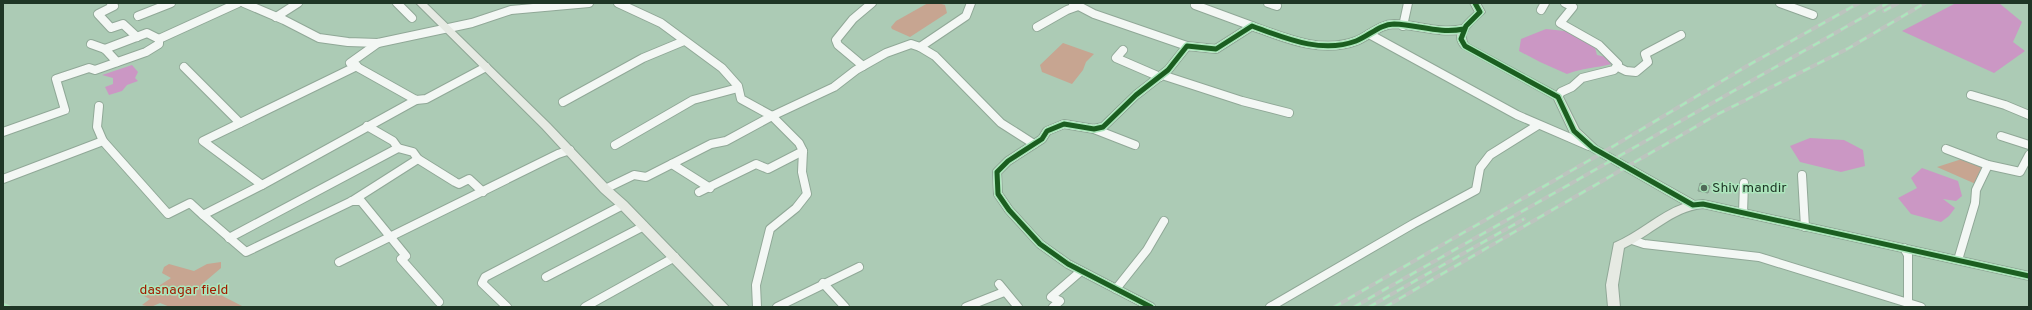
<svg xmlns="http://www.w3.org/2000/svg" width="2032" height="310" font-family="Overpass,sans-serif">
  <style>
    .green { fill: #c7a591 }
    .water { fill: #cb97c4 }
    .building { fill: #94b69f; stroke: #88a190 }
    .lines { fill: none; stroke-linecap: round; stroke-linejoin: round }
    .street-casing { stroke: #90a897; stroke-width: 10 }
    .secondary-casing { stroke: #90a897; stroke-width: 2 }
    .street { stroke: #f3f7f4; stroke-width: 8 }
    .secondary { fill: #e6eae3; fill-rule: evenodd }
    .rail-casing { stroke: #bcc4be; stroke-width: 4 }
    .rail { stroke: #ace6bc; stroke-width: 2.5; stroke-dasharray: 8; stroke-linecap: butt }
    .cycleway-casing { stroke: #ace6bc; stroke-width: 8 }
    .cycleway { stroke: #1b5e20; stroke-width: 5 }
    .poi-dot { fill: #506a58; stroke: #ace6bc; stroke-width: 1.5 }
    .labels { text-anchor: middle; dominant-baseline: central; stroke-width: 3; stroke-linejoin: round; paint-order: stroke }
    .poi-label { font-size: 14px; fill: #1f3626; stroke: #ace6bc; text-anchor: start }
    .park-label { font-size: 14px; fill: #a11c00; stroke: #ace6bc }
  </style>
  <rect width="100%" height="100%" fill="#accbb5"/>
  <g class="green">
    <polygon points="928,3 938,3 945,5 947,13 910,37 892,29 891,27 896,21"/>
    <polygon points="1063,43 1094,54 1086,62 1083,70 1072,84 1042,72 1040,65"/>
    <polygon points="1965,158 1987,165 1978,185 1937,167"/>
    <polygon points="221,262 221,268 201,285 244,307 170,307 160,303 151,307 142,305 150,299 138,293 154,289 171,278 162,273 164,267 169,264 194,271 207,264"/>
  </g>
  <g class="water">
    <polygon points="1956,3 1999,3 2022,22 2013,42 2025,51 1994,73 1902,31"/>
    <path d="M1546 29 1574 32 1594 44 1597 55 1606 57 1612 64C1596 68 1582 68 1567 74L1540 62 1519 51 1521 39Z"/>
    <polygon points="132,65 138,72 135,78 138,81 127,85 122,91 109,95 105,87 113,84 113,78 102,75"/>
    <polygon points="1810,138 1844,140 1863,150 1865,166 1841,172 1800,162 1790,146"/>
    <polygon points="1922,168 1958,181 1962,196 1956,201 1943,199 1955,208 1949,216 1941,222 1911,214 1898,198 1917,188 1911,178"/>
  </g>
  <polygon class="building" points="1700,183 1710,186 1708,193 1698,191"/>
  <g class="lines">
    <g class="street-casing">
      <g id="street">
        <polyline points="111,3 114,6 98,14 111,28 123,24 137,37"/>
        <polyline points="244,3 284,20 319,38 348,42 378,43 472,23 511,10 589,3"/>
        <polyline points="397,3 412,18"/>
        <polyline points="618,3 661,23 722,68 738,86 741,99 772,116"/>
        <polyline points="1073,3 1094,14 1187,46"/>
        <polyline points="1197,3 1195,5 1252,26"/>
        <polyline points="1268,3 1277,6"/>
        <polyline points="1780,3 1813,15"/>
        <polyline points="1541,10 1545,3"/>
        <polyline points="138,16 171,3"/>
        <polyline points="276,17 298,3"/>
        <polyline points="1403,26 1408,3"/>
        <polyline points="1037,27 1067,10 1078,6"/>
        <polyline points="1369,34 1517,115 1589,146"/>
        <polyline points="378,43 350,63 416,100 426,99 486,67"/>
        <polyline points="91,44 105,49 117,62"/>
        <polyline points="920,47 935,56 1001,123 1034,144"/>
        <polyline points="105,49 147,33 159,39"/>
        <polyline points="1123,50 1116,58 1160,77"/>
        <polyline points="863,66 838,45 836,40 853,19 872,3"/>
        <polyline points="184,67 240,123"/>
        <polyline points="1618,67 1626,71 1636,72 1648,62 1645,54 1681,35"/>
        <polyline points="1162,75 1242,101 1289,113"/>
        <polyline points="1971,95 2005,105 2029,115"/>
        <polyline points="1558,97 1561,92 1572,87 1582,78 1614,70 1618,64 1599,45 1560,23 1573,7 1565,3"/>
        <polyline points="563,102 643,58 684,41"/>
        <polyline points="99,106 97,127 103,141"/>
        <polyline points="367,126 393,141 398,148 413,152 418,159 455,182 459,184 469,179 483,192"/>
        <polyline points="1094,129 1135,145"/>
        <polyline points="3,132 65,110 56,79 89,68 95,70 146,52 159,44 159,39 238,3"/>
        <polyline points="2001,136 2029,145"/>
        <polyline points="615,145 693,100 738,88"/>
        <polyline points="1946,149 1988,165 2020,172 2029,155"/>
        <polyline points="672,164 710,188"/>
        <polyline points="1802,175 1805,227"/>
        <polyline points="3,179 103,141 168,214 190,203 203,215 262,185 203,141 357,66"/>
        <polyline points="262,185 416,100"/>
        <polyline points="605,189 634,175 646,177 711,144 726,141 772,116"/>
        <polyline points="699,192 756,164 768,169 803,151"/>
        <polyline points="352,201 361,201 406,256 401,259 439,302"/>
        <polyline points="1743,213 1744,183"/>
        <polyline points="203,215 246,252 352,201 418,159"/>
        <polyline points="229,238 398,148"/>
        <polyline points="1632,240 1644,244 1759,257 1921,307"/>
        <polyline points="1904,248 1908,255 1908,302"/>
        <polyline points="1958,260 1975,203 1976,190 1988,165"/>
        <polyline points="339,262 558,154 570,150"/>
        <polyline points="546,277 644,226"/>
        <polyline points="823,283 845,307"/>
        <polyline points="999,284 1018,307"/>
        <polyline points="1116,289 1147,250 1164,221"/>
        <polyline points="507,307 482,283 485,277 623,205"/>
        <polyline points="585,307 675,257"/>
        <polyline points="757,307 756,285 770,229 796,208 807,194 802,172 803,151 799,143 772,116 834,87 856,70 886,53 911,44 920,47 966,16 971,3"/>
        <polyline points="777,307 859,267"/>
        <polyline points="966,307 1004,292"/>
        <polyline points="1053,307 1060,301 1051,297 1081,271"/>
        <path d="M1151 307 1068 264 1040 244 1009 210 998 194 997 172 1008 161 1042 139 1047 131 1064 124 1094 129 1103 127 1136 95 1168 70 1187 46 1216 49 1252 26C1285 38 1321 54 1356 41 1369 36 1380 24 1394 24 1419 25 1439 34 1464 29"/>
        <polyline points="1270,307 1413,224 1476,190 1480,168 1490,155 1538,125"/>
      </g>
    </g>
    <g class="secondary-casing">
      <g id="secondary">
        <polygon points="416,3 426,3 550,124 609,186 627,202 729,307 715,307 619,208 601,192 542,128"/>
        <path d="M1470 3H1480L1485 12C1477 21 1460 30 1468 44L1562 95 1579 129 1597 146 1695 201 1703 200 2029 272V280L1703 208C1672 211 1651 236 1624 248L1618 285 1620 307H1608L1606 285 1614 243C1638 233 1658 213 1683 204L1589 150 1570 133 1554 99 1462 48C1449 34 1465 21 1475 12Z"/>
      </g>
    </g>
    <use href="#street" class="street"/>
    <use href="#secondary" class="secondary"/>
    <g class="rail-casing">
      <g id="rail">
        <polyline points="1884,11 1898,3"/>
        <polyline points="3,304 10,307"/>
        <polyline points="1334,307 1602,153 1747,66 1859,3"/>
        <polyline points="1354,307 1888,3"/>
        <polyline points="1369,307 1524,219"/>
        <polyline points="1385,307 1716,115 1849,48 1925,3"/>
      </g>
    </g>
    <use href="#rail" class="rail"/>
    <g class="cycleway-casing">
      <g id="cycleway">
        <polyline points="1475,3 1480,12 1466,26 1461,39 1465,46 1558,97 1574,131 1593,148 1693,205 1703,204 2029,276"/>
        <path d="M1151 307 1068 264 1040 244 1009 210 998 194 997 172 1008 161 1042 139 1047 131 1064 124 1094 129 1103 127 1136 95 1168 70 1187 46 1216 49 1252 26C1285 38 1321 54 1356 41 1369 36 1380 24 1394 24 1419 25 1439 34 1464 29"/>
      </g>
    </g>
    <use href="#cycleway" class="cycleway"/>
  </g>
  <circle class="poi-dot" cx="1704" cy="188" r="4"/>
  <g class="labels">
    <g class="poi-label">
      <text x="1712" y="188">Shiv mandir</text>
    </g>
    <g class="park-label">
      <text x="184" y="290">dasnagar field</text>
    </g>
  </g>
  <rect width="2032" height="310" fill="none" stroke="#1f3626" stroke-width="8"/>
</svg>
